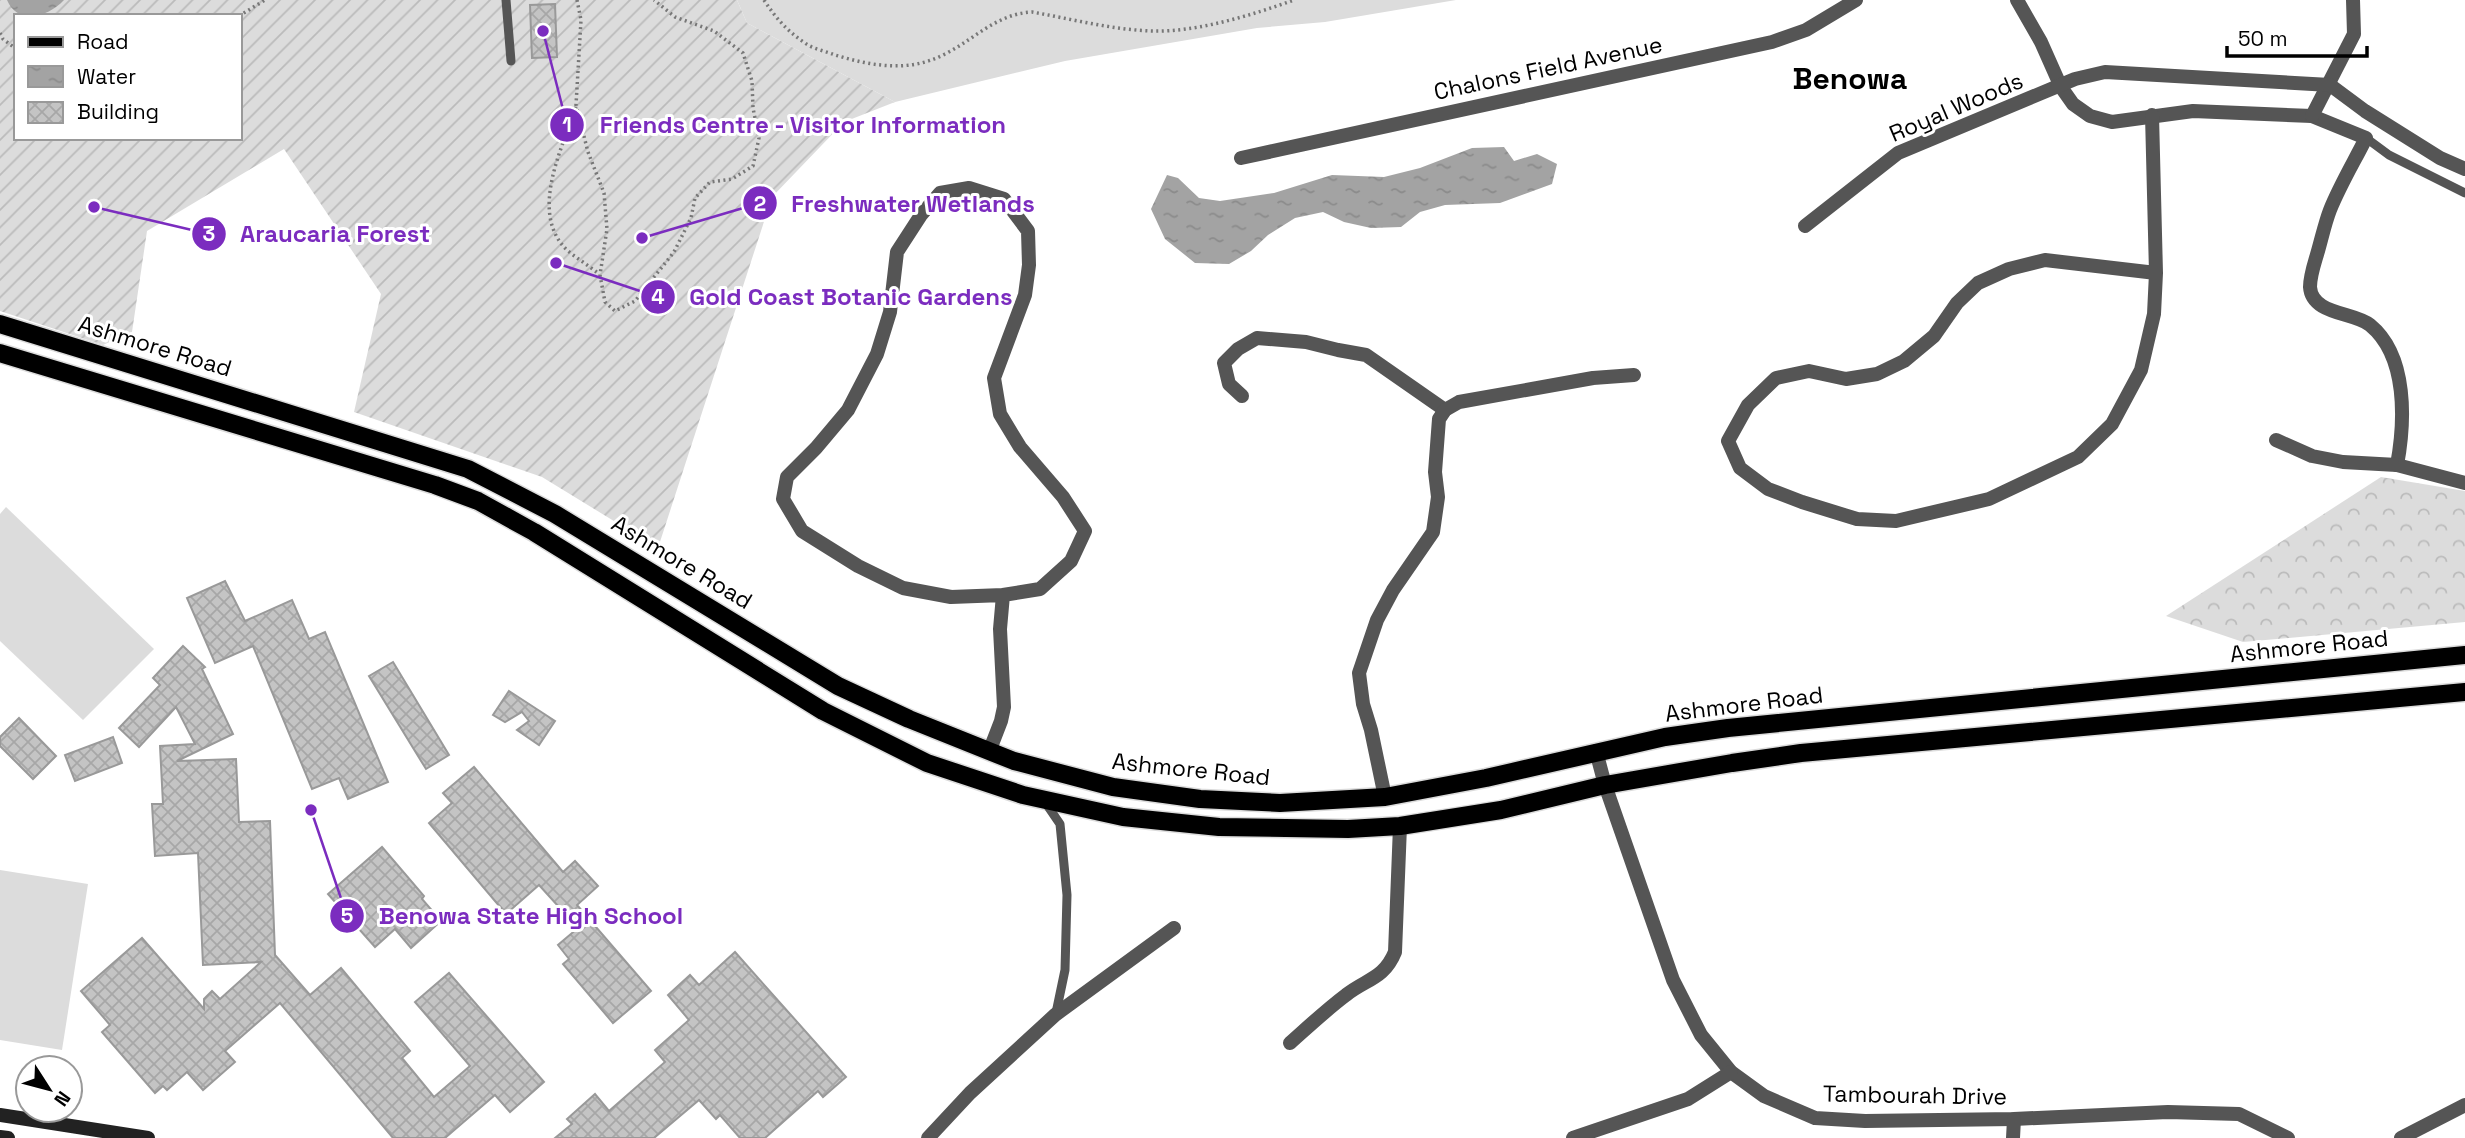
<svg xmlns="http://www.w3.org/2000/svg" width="2465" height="1138" font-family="'Space Grotesk',sans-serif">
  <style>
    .grass { fill: #dcdcdc }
    .forest { fill: url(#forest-crowns) }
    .garden { fill: url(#garden-furrows); fill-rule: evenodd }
    .water { fill: url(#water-ripples) }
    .building { fill: url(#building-cross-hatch); stroke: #999; stroke-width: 2 }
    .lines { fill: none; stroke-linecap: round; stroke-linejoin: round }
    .primary-casing { stroke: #dbdbdb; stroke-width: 21 }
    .path { stroke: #777; stroke-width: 3.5; stroke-dasharray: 2 3.5; stroke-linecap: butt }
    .lane { stroke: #555; stroke-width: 9 }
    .street { stroke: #555; stroke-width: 14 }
    .secondary { stroke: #222; stroke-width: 14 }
    .primary { stroke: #000; stroke-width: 18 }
    .labels { text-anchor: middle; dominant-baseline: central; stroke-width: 6; stroke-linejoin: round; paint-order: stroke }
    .street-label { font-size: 23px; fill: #000; stroke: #fff }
    .district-label { font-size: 30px; font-weight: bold; fill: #000; stroke: #fff }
    .leader { fill: none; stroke: #7b2cbf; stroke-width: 2.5 }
    .callout-dot { fill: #7b2cbf; stroke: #fff; stroke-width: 2.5 }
    .mark-label { font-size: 21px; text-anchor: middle; font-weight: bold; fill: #fff }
    .callout-label { font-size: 24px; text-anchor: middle; font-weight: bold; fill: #7b2cbf; stroke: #fff; stroke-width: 6; stroke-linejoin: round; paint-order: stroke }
  </style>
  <defs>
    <pattern id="forest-crowns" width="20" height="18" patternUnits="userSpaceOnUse" patternTransform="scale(1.75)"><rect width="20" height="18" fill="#dcdcdc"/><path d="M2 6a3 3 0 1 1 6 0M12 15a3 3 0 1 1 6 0" fill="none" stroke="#bbb"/></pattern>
    <pattern id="garden-furrows" width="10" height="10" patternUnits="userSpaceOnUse" patternTransform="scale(1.75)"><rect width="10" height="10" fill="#dcdcdc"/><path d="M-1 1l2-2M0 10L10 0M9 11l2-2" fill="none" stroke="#bbb"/></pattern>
    <pattern id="water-ripples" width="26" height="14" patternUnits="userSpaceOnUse" patternTransform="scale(1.75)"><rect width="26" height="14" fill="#a3a3a3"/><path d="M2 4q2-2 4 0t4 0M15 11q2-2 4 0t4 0" fill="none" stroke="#8b8b8b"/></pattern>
    <pattern id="building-cross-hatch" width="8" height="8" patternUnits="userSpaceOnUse" patternTransform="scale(1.75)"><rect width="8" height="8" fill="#c4c4c4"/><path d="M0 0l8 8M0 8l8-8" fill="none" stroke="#a7a7a7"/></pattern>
  </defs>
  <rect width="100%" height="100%" fill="#fff"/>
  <g class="grass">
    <polygon points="737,0 1456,0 1325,22 1257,28 1065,61 895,102 747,23"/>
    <polygon points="6,507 154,649 83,720 0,641 0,514"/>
    <polygon points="0,870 88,884 62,1050 0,1040"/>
  </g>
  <polygon class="forest" points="2381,477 2465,491 2465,622 2243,642 2166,616"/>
  <path class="garden" d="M0 0H737L747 23 895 102 844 122 772 197 658 548 542 477 354 412 381 294 284 149 147 231 132 332 103 345 0 311ZM16 16H240V138H16Z"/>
  <g class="water">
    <path d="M7 0H64C48 17 18 26 7 0Z"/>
    <polygon points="1504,147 1514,161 1537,154 1557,164 1552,184 1500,203 1445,205 1420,212 1401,227 1371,228 1344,222 1323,212 1295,218 1268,235 1251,251 1229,264 1195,263 1165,239 1151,209 1167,175 1178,178 1199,198 1220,201 1274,193 1332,175 1384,177 1420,168 1472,148"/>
  </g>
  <g class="building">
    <polygon points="555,4 557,57 532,58 530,5"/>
    <polygon points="225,581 245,621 292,600 309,639 325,632 388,782 348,799 339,778 312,789 253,646 215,663 187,598"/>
    <polygon points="183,646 205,667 202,669 233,734 177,761 236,759 239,822 270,821 275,955 310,995 341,968 410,1051 402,1058 434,1097 470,1066 415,1002 449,973 544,1082 510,1112 495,1095 445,1138 393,1138 280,1003 225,1051 235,1062 203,1090 187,1072 167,1090 163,1086 155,1093 102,1032 110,1025 81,991 142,938 204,1009 204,999 212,991 220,999 261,962 203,965 198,853 155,856 152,804 163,804 160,746 195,744 176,707 139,747 119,728 160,685 153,678"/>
    <polygon points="393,662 449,755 426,769 369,676"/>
    <polygon points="509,691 555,721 539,745 517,730 529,721 522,712 505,722 493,715"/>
    <polygon points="19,718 56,756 33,779 0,746 0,737"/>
    <polygon points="113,737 122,763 75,781 65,755"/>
    <polygon points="474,767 563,872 575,861 598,886 577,905 651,991 613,1023 563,964 569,959 558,945 578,928 539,885 506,914 429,823 452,803 443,793"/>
    <polygon points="382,847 424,896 422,899 441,921 411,948 395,929 375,947 328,894"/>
    <polygon points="735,952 846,1077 823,1097 818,1091 765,1138 740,1138 720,1115 716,1119 699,1100 654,1138 555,1138 572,1124 567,1119 595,1094 609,1111 665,1062 655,1050 689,1020 668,995 690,975 699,985"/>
  </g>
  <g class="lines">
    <g class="primary-casing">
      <g id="primary">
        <polyline points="0,324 468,469 555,514 838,686 909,719 1014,761 1113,787 1200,799 1280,803 1385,797 1486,778 1665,737 1728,728 2465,655"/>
        <polyline points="0,353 435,485 478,501 534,532 823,711 927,763 1023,795 1123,817 1219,827 1348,829 1400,826 1501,810 1605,785 1732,763 1801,753 2465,692"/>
      </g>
    </g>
    <g class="path">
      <polyline points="577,0 581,20 576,105 588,152 604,193 607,229 600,275 605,302 615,311 635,301 674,252 691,218 695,198 710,182 732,179 753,166 759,138 753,108 752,81 743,53 714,31 675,17 654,0"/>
      <path d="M764 0C775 17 787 31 805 43 813 49 825 51 835 55 872 66 909 73 945 54 975 39 996 14 1032 12 1072 19 1113 30 1153 31 1198 32 1252 15 1294 0"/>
      <polyline points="239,16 265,0"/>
      <polyline points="0,33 3,39 16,49"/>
      <path d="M576 107C562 149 528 214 568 251 578 259 589 266 599 274"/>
    </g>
    <g class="lane">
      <polyline points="506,0 511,61"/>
      <polyline points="2366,138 2389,155 2465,193"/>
      <polyline points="1045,802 1060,824 1067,895 1065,970 1056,1013"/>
    </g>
    <g class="street">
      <path d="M2017 0 2041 42 2061 87 2073 104 2090 116 2112 122 2193 111 2312 116 2366 138C2354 162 2340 185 2330 210 2325 223 2322 237 2318 251 2315 262 2310 275 2310 287 2312 315 2354 312 2370 325 2408 356 2405 422 2397 465"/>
      <polyline points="2152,115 2156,273 2154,314 2141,370 2112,424 2078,457 1989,499 1896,521 1857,519 1802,502 1768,489 1740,468 1728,441 1748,405 1776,378 1809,371 1846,379 1877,374 1904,361 1934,336 1957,303 1978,283 2009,269 2045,260 2156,273"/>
      <polyline points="2312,116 2354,34 2353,0"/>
      <polyline points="1241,158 1772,42 1806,30 1856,0"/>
      <polyline points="1805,226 1898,153 2075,79 2105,72 2330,85 2365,111 2440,158 2465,169"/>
      <polyline points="1242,396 1229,384 1224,363 1238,349 1257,338 1306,342 1338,350 1366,355 1445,410"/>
      <polyline points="2276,440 2312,456 2343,462 2397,465 2465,483"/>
      <polyline points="1596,751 1605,785 1673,980 1701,1035 1731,1072 1764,1096 1815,1118 1865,1121 2014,1119 2168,1112 2239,1114 2288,1138"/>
      <polyline points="989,752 1001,721 1004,707 1000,629 1003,595 1040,589 1071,561 1085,531 1063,497 1020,447 1000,414 994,378 1025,295 1029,265 1028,231 1004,199 969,188 940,193 921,215 897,252 890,312 877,354 848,410 816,448 787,477 783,499 802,531 858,566 903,588 951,597 1003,595"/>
      <polyline points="1385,797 1371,730 1363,704 1359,673 1377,620 1393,590 1433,532 1438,497 1435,472 1439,419 1445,410 1459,402 1593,378 1634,375"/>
      <path d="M1290 1043C1308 1027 1326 1010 1346 995 1366 979 1384 979 1395 952L1400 826"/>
      <polyline points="928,1138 970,1093 1055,1015 1174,928"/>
      <polyline points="1573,1138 1688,1099 1731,1072"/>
      <polyline points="2013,1138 2014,1119"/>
      <polyline points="2401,1138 2465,1105"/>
    </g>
    <g class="secondary">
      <polyline points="0,1115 148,1138"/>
      <polyline points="0,1137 8,1138"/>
    </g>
    <use href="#primary" class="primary"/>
  </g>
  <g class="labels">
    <g class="street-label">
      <text transform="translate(1548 68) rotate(-12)">Chalons Field Avenue</text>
      <text transform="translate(1956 107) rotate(-23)">Royal Woods</text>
      <text transform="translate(155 346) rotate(17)">Ashmore Road</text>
      <text transform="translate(682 562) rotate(31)">Ashmore Road</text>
      <text transform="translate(2309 646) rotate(-6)">Ashmore Road</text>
      <text transform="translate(1744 704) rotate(-7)">Ashmore Road</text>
      <text transform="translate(1191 769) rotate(6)">Ashmore Road</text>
      <text transform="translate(1915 1095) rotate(1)">Tambourah Drive</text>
    </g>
    <g class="district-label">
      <text x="1850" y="78">Benowa</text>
    </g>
  </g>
  <path class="leader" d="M543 31L567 125M642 238L760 203M94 207L209 234M556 263L658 297M311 810L347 916"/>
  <g class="callout-dot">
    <circle cx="543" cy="31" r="7"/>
    <circle cx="642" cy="238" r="7"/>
    <circle cx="94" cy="207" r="7"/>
    <circle cx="556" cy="263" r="7"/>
    <circle cx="311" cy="810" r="7"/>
    <circle cx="567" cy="125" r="18"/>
    <circle cx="760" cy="203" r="18"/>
    <circle cx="209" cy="234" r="18"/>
    <circle cx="658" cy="297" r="18"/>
    <circle cx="347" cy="916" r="18"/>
  </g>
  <g class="mark-label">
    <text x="567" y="132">1</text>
    <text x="760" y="211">2</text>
    <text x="209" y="241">3</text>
    <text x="658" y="304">4</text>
    <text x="347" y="923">5</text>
  </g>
  <g class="callout-label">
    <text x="803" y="133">Friends Centre - Visitor Information</text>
    <text x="913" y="212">Freshwater Wetlands</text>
    <text x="335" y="242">Araucaria Forest</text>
    <text x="851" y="305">Gold Coast Botanic Gardens</text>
    <text x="531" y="924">Benowa State High School</text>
  </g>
  <rect x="14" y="14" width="228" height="126" fill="#ffffff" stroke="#999999" stroke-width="2"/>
  <rect x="28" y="37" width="35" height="10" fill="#000000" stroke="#999999" stroke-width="2"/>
  <text x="77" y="49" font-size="21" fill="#000000">Road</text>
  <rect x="28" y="66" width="35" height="21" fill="url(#water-ripples)" stroke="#999999" stroke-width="2"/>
  <text x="77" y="84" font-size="21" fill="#000000">Water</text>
  <rect x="28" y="102" width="35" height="21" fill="url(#building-cross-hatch)" stroke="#999999" stroke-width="2"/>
  <text x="77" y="119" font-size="21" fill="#000000">Building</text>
  <g transform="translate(49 1089) rotate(126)"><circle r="33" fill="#ffffff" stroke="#999999" stroke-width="2"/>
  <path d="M0-5L12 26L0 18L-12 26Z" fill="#000000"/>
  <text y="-10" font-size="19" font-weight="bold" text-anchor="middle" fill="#000000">N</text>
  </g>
  <path d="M2227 46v10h140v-10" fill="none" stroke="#000000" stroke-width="3.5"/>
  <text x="2238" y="46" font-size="21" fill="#000000" stroke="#ffffff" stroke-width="5" paint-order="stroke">50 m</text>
</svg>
